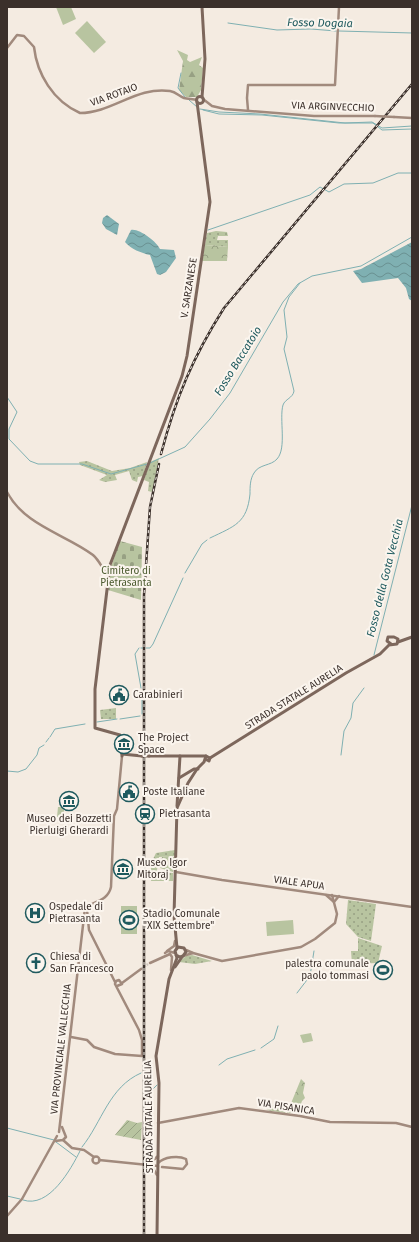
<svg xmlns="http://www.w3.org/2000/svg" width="419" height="1242" font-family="'Fira Sans',sans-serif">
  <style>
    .grass { fill: url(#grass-dots) }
    .forest { fill: url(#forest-firs) }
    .cemetery { fill: url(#cemetery-stones) }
    .park { fill: url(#park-crowns) }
    .garden { fill: url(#garden-furrows) }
    .pitch { fill: #b8c4a0 }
    .water { fill: url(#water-waves) }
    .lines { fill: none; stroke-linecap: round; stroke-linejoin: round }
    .stream { stroke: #7fb0b2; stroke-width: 1 }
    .secondary-tunnel { stroke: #cfc6bd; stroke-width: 2.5; stroke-dasharray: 2.5 1; stroke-linecap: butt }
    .secondary { stroke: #a18a7d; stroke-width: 2.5 }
    .primary { stroke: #7d675c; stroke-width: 3 }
    .rail-casing { stroke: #3b302b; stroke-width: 2.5 }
    .rail { stroke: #fbf5ee; stroke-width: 1; stroke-dasharray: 3; stroke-linecap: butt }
    .secondary-bridge { stroke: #a18a7d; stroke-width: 2.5 }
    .primary-bridge { stroke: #7d675c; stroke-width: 3 }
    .labels { text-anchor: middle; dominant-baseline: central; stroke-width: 4; stroke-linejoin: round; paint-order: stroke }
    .street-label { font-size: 10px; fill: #3b302b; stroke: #fbf5ee }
    .park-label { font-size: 10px; fill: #4a5a2e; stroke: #fbf5ee }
    .poi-label { font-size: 10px; fill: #3b302b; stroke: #fbf5ee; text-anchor: start }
    .water-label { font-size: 11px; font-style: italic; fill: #1f5a5e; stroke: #fbf5ee }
  </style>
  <defs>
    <pattern id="grass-dots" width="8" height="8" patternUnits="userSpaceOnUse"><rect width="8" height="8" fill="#b8c4a0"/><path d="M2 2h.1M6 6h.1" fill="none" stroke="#97a083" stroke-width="1.8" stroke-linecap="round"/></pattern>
    <pattern id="forest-firs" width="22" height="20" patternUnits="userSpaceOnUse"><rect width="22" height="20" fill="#b8c4a0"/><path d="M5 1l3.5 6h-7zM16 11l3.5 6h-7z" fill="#97a083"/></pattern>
    <pattern id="cemetery-stones" width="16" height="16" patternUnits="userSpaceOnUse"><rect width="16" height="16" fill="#b8c4a0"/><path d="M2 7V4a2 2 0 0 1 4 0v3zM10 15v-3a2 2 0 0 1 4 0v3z" fill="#97a083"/></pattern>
    <pattern id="park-crowns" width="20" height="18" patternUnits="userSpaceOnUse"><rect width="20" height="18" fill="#b8c4a0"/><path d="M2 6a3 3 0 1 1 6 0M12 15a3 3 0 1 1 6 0" fill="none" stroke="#97a083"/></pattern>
    <pattern id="garden-furrows" width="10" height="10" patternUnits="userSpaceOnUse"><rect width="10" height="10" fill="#b8c4a0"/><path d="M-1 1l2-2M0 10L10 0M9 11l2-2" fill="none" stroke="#97a083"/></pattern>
    <pattern id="water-waves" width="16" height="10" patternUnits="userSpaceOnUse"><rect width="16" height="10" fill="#7fb0b2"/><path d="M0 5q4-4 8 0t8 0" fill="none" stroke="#699091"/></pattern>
  </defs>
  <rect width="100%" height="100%" fill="#f4ebe1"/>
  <g class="grass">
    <polygon points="216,231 227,232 228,236 218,236 217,240 228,240 228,247 205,245 207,233"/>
    <polygon points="159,458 152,492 148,491 149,482 144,480 150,462"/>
    <polygon points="87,461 112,471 130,468 147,462 143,476 138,477 137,482 132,480 129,471 115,475 117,480 105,482 99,480 107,475 80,465 79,462"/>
    <polygon points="116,708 116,719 101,719 100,710"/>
    <polygon points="175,850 175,856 159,857 157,870 159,872 173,873 173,881 151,881 152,874 150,874 151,868 154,864 153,859 156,853"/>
    <polygon points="169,856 174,857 173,872 160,868 162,857"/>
    <polygon points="348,900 376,904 371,941 358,937 346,924"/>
    <polygon points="358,938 382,946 378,963 352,964 351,951 358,951"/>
    <polygon points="192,955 212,961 195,964 179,962 186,956"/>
    <polygon points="273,1105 286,1111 285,1113 266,1110 272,1109"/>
  </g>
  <polygon class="forest" points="177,50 188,55 187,60 190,62 202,57 199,65 203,68 201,90 197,97 186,97 179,90 183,61"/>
  <polygon class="cemetery" points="120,541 142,547 141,600 108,590 111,567"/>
  <g class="park">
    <polygon points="205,245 228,247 227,261 202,261"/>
    <polygon points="58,807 64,807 64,818 57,817"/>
    <polygon points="301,1079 305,1083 303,1093 305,1098 302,1101 298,1112 287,1113"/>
  </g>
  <polygon class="garden" points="127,1120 137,1123 142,1122 141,1140 115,1135"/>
  <g class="pitch">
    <polygon points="56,7 71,7 76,19 63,25"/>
    <polygon points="87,21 106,42 94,53 75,33"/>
    <rect x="121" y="906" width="16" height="28"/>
    <polygon points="293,920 294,934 267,936 266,922"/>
    <polygon points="311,1033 313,1041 303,1043 300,1035"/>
  </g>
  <g class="water">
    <polygon points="107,215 119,224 117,235 106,229 102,223 103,218"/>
    <path d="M131 230C139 228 157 242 160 249L174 250 176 258 166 272 160 275 157 274 150 255C141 253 131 249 125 242Z"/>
    <polygon points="412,242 412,301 409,299 406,288 398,278 362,283 353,271 361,269"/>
  </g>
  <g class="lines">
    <g class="stream">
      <polyline points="228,23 277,30 311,29 336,31"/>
      <polyline points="339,31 412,33"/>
      <polyline points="181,73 178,88 185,97"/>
      <polyline points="189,100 197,107"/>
      <polyline points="200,109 219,112 260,114 345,123 372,122 382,128 412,126"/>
      <polyline points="203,110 219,114 262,115 339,123 373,123 382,130 412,129"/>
      <polyline points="208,230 310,195 320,187 329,192 344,184 373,183 398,173 412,173"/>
      <polyline points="7,397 17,412 9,429 9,439 30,461 38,464 82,464 111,474 147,464"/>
      <polyline points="150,463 185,447 210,419 230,393 283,302 298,284 312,276 361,266 412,237"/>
      <path d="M210 538C235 526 247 523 250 494 250 487 250 479 254 473 259 464 271 466 277 459 287 448 279 419 283 405 285 399 293 398 294 391L284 349 287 337 284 310 289 297 300 283"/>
      <polyline points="185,573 202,544 207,540"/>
      <polyline points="139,648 135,654 141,688"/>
      <polyline points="141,648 143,648"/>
      <polyline points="146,648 150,648 153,644 183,578"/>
      <polyline points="374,655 412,505"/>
      <polyline points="142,693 142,714"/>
      <polyline points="120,719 140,716"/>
      <polyline points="97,722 117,719"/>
      <polyline points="50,737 55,729 85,724"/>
      <polyline points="46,742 49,738"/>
      <polyline points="341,755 344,731 351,718 353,703 364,688"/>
      <polyline points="7,771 18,772 26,769 37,755 39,748 44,745"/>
      <polyline points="297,993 310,976 314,951"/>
      <polyline points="261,1048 274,1039 278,1026"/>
      <polyline points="219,1065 227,1059 255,1050"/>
      <polyline points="146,1096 157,1085"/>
      <polyline points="7,1128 54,1140"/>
      <polyline points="56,1142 76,1157"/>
      <path d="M82 1147C102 1122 109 1087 141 1073"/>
      <polyline points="7,1196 20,1199"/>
      <path d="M23 1200C49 1209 71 1169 80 1151"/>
    </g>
    <polyline class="secondary-tunnel" points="141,969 148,964"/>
    <g class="secondary">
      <path d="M7 48 17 35 24 36 34 47C37 74 53 101 80 113 112 113 137 86 170 91 176 92 179 96 184 98 188 99 193 99 197 100"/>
      <polyline points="203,99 212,106 225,109 314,116 375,116"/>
      <polyline points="248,110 247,98 248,85 335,85 339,7"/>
      <polyline points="394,117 412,118"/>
      <path d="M7 492C25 526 65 534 93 555 100 561 102 569 108 575"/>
      <polyline points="176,872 222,880 412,907"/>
      <polyline points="326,895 334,902 339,896"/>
      <polyline points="92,905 87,910 89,930 115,982"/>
      <polyline points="186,950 193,953 222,961 301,947 315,939 335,923 337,914 332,895"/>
      <polyline points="167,951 174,946 175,941"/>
      <polyline points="165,953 168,951 175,953"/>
      <polyline points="183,956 193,953"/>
      <polyline points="150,963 170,954 172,957 171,970"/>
      <polyline points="79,966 107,966"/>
      <polyline points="122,983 141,969"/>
      <polyline points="71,1037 87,1040 94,1047 115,1054 142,1056 142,1040 139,1030 115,984 116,981 119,980 122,984 117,986"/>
      <polyline points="158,1123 239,1108 300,1116 330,1122 396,1123 412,1127"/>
      <path d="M59 1132 85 908C94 901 108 901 111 887L114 816 117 809 122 756"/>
      <polyline points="63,1140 72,1148 84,1150 94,1157"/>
      <polyline points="55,1141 63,1140 66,1137 62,1127"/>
      <circle cx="96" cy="1160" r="3.5"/>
      <polyline points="99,1160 158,1166"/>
      <path d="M158 1163C164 1157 178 1155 186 1159L187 1164 183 1169 162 1167"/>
      <polyline points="148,1165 158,1156"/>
      <polyline points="148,1166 154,1170 157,1175"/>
      <polyline points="7,1216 22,1199 57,1136"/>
    </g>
    <g class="primary">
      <circle cx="200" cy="100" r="3.5"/>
      <polyline points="202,97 205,59 202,7"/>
      <polyline points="398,642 412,637"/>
      <polyline points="122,754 122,739 120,735 95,728 95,689 110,565 182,376 187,356 210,202 197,102"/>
      <polyline points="122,756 122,754 142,756"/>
      <polyline points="149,756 206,756"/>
      <polyline points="210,758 346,673 380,654 389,645 397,644 398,639 394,637 388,637 387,641 391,644"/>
      <polyline points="179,778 194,769 198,769"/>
      <polyline points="177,806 180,756"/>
      <polyline points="177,948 174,916 177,808 188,783 197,769 204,762 206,756 210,758 209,761 205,759"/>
      <polyline points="175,967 182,957"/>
      <polyline points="157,1235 159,1083 156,1056 169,979 177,958 175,951 178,947 184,948 186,952 183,956 180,957 176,955"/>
    </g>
    <g class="rail-casing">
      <g id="rail">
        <path d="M161 454C176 397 193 357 224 308L412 84"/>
        <polyline points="144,1235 144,595 150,507 159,464"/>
      </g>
    </g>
    <use href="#rail" class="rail"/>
    <polyline class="secondary-bridge" points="375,116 394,117"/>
    <polyline class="primary-bridge" points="142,756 149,756"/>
  </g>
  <defs>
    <g id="civic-ring" transform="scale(1)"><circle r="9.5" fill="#fbf5ee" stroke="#1f5a5e" stroke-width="1.5"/><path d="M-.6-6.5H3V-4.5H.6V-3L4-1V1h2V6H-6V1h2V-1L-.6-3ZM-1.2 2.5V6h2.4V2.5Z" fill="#1f5a5e"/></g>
    <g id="museum-ring" transform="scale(1)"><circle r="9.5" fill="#fbf5ee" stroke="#1f5a5e" stroke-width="1.5"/><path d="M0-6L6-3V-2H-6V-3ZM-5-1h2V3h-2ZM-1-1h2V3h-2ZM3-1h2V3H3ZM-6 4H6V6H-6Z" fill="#1f5a5e"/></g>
    <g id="station-ring" transform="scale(1)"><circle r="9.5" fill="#fbf5ee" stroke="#1f5a5e" stroke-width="1.5"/><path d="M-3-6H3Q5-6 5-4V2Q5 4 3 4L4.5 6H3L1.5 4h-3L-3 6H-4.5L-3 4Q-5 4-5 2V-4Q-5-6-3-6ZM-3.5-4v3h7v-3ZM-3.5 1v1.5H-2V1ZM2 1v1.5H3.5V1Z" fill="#1f5a5e"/></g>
    <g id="hospital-ring" transform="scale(1)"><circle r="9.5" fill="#fbf5ee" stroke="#1f5a5e" stroke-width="1.5"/><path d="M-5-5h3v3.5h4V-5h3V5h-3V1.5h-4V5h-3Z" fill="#1f5a5e"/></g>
    <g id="stadium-ring" transform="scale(1)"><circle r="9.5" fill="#fbf5ee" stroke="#1f5a5e" stroke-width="1.5"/><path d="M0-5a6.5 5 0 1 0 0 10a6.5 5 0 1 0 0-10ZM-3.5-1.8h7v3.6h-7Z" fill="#1f5a5e"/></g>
    <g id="church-ring" transform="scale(1)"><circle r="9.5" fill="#fbf5ee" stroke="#1f5a5e" stroke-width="1.5"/><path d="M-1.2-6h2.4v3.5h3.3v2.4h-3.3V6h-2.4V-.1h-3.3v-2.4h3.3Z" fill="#1f5a5e"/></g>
  </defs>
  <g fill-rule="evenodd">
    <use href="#civic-ring" x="119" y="695"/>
    <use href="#museum-ring" x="124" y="744"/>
    <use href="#civic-ring" x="129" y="792"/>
    <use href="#museum-ring" x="69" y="801"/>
    <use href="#station-ring" x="145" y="814"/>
    <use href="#museum-ring" x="123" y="869"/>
    <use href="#hospital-ring" x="35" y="913"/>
    <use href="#stadium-ring" x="129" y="920"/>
    <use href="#church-ring" x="36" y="963"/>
    <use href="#stadium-ring" x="383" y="970"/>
  </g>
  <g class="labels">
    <g class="street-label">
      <text transform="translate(114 95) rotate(-20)">VIA ROTAIO</text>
      <text transform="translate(333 107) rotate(2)">VIA ARGINVECCHIO</text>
      <text transform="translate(189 288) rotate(-81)">V. SARZANESE</text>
      <text transform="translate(294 697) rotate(-32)">STRADA STATALE AURELIA</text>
      <text transform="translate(299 883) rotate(8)">VIALE APUA</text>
      <text transform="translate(61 1049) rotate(-84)">VIA PROVINCIALE VALLECCHIA</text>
      <text transform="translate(286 1107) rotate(9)">VIA PISANICA</text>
      <text transform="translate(149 1117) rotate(-91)">STRADA STATALE AURELIA</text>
    </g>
    <g class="park-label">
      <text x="126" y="571">Cimitero di<tspan x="126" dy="12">Pietrasanta</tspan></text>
    </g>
    <g class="poi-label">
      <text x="133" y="695">Carabinieri</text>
      <text x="138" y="738">The Project<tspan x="138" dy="12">Space</tspan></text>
      <text x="143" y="792">Poste Italiane</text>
      <text x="159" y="814">Pietrasanta</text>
      <text x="69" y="819" text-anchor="middle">Museo dei Bozzetti<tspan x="69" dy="12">Pierluigi Gherardi</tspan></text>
      <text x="137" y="863">Museo Igor<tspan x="137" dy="12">Mitoraj</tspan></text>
      <text x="49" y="907">Ospedale di<tspan x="49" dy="12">Pietrasanta</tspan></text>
      <text x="143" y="914">Stadio Comunale<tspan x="143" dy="12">"XIX Settembre"</tspan></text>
      <text x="50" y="957">Chiesa di<tspan x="50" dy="12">San Francesco</tspan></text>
      <text x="369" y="964" text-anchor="end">palestra comunale<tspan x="369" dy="12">paolo tommasi</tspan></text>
    </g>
    <g class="water-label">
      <text transform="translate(320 23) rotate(1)">Fosso Dogaia</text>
      <text transform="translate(238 361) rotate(-58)">Fosso Baccatoio</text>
      <text transform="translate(385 578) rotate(-76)">Fosso della Gota Vecchia</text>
    </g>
  </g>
  <rect width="419" height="1242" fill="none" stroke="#3b302b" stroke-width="16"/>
</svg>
